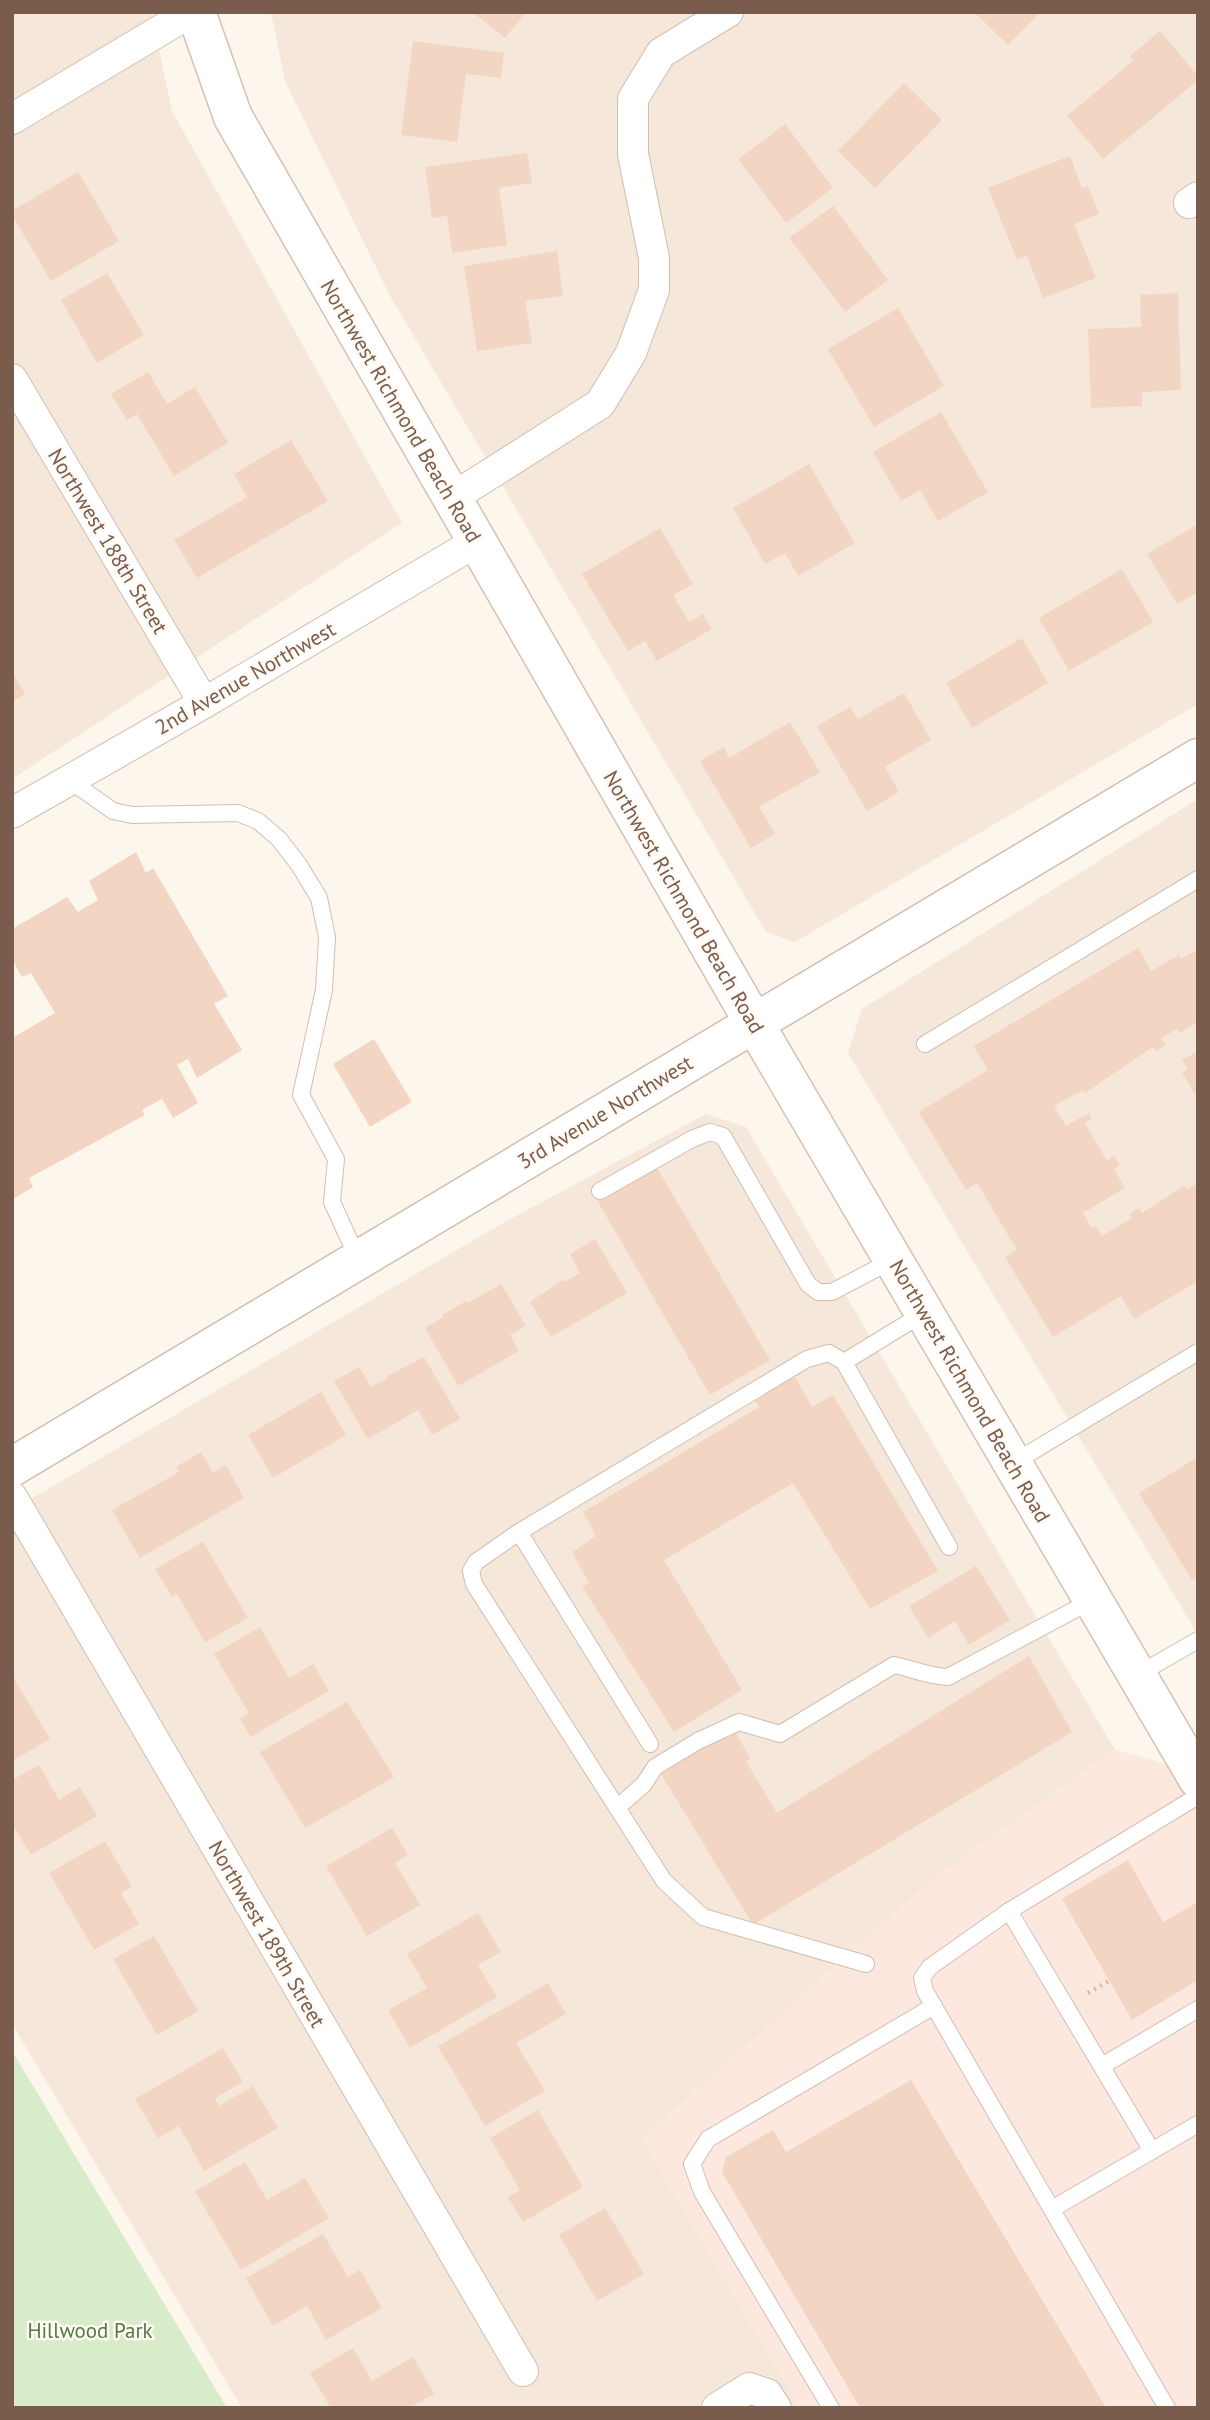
<svg xmlns="http://www.w3.org/2000/svg" width="1210" height="2420" font-family="'PT Sans',sans-serif">
  <style>
    .residential { fill: #f5e8da }
    .commercial { fill: #fde8e0 }
    .green { fill: #d8ecc9 }
    .building { fill: #f3d5c3 }
    .lines { fill: none; stroke-linecap: round; stroke-linejoin: round }
    .service-casing { stroke: #d1beb0; stroke-width: 18 }
    .minor-casing { stroke: #d1beb0; stroke-width: 32 }
    .tertiary-casing { stroke: #d1beb0; stroke-width: 41 }
    .secondary-casing { stroke: #d6c0b0; stroke-width: 41 }
    .path { stroke: #d9b8a5; stroke-width: 4.5; stroke-dasharray: 2 5; stroke-linecap: butt }
    .service { stroke: #fff; stroke-width: 16 }
    .minor { stroke: #fff; stroke-width: 30 }
    .tertiary { stroke: #fff; stroke-width: 38 }
    .secondary { stroke: #fff; stroke-width: 38 }
    .labels { text-anchor: middle; dominant-baseline: central; stroke-width: 5; stroke-linejoin: round; paint-order: stroke }
    .street-label { font-size: 21px; fill: #7a5c4d; stroke: #fffaf3 }
    .park-label { font-size: 21px; fill: #537a41; stroke: #fffaf3 }
  </style>
  <rect width="100%" height="100%" fill="#fdf6ec"/>
  <g class="residential">
    <polygon points="12,12 151,12 172,111 402,523 12,779"/>
    <polygon points="271,12 1198,12 1198,704 795,942 766,932 390,296 285,81"/>
    <polygon points="1198,799 1198,1635 848,1053 862,1009"/>
    <polygon points="706,1114 746,1127 1115,1750 930,1881 642,2139 800,2408 242,2408 12,2024 12,1510 503,1223"/>
  </g>
  <polygon class="commercial" points="1115,1750 1198,1772 1198,2408 800,2408 642,2139 930,1881"/>
  <polygon class="green" points="12,2051 227,2408 12,2408"/>
  <g class="building">
    <polygon points="472,12 526,12 505,38"/>
    <polygon points="974,12 1041,12 1008,45"/>
    <polygon points="1160,31 1198,76 1198,80 1103,159 1067,116 1133,61 1129,57"/>
    <polygon points="413,41 504,53 501,78 466,74 457,142 401,135"/>
    <polygon points="904,83 942,120 875,188 838,151"/>
    <polygon points="785,124 833,188 786,223 738,159"/>
    <polygon points="527,153 532,183 499,188 507,245 452,253 447,216 432,218 425,167"/>
    <polygon points="1070,156 1082,188 1088,186 1099,214 1074,224 1096,278 1043,298 1027,256 1017,260 988,188"/>
    <polygon points="78,172 119,241 51,281 12,215 12,211"/>
    <polygon points="833,206 888,280 845,312 789,238"/>
    <polygon points="557,251 563,296 525,301 532,343 477,351 464,266"/>
    <polygon points="107,273 144,335 97,363 61,300"/>
    <polygon points="1178,293 1181,390 1142,392 1142,406 1091,408 1088,329 1141,327 1140,295"/>
    <polygon points="898,308 944,386 874,427 828,349"/>
    <polygon points="148,372 167,404 195,387 228,443 174,476 137,414 127,420 111,394"/>
    <polygon points="941,412 988,492 938,521 920,490 901,501 873,452"/>
    <polygon points="291,440 328,501 197,578 174,540 247,497 234,474"/>
    <polygon points="809,464 855,543 798,576 785,553 765,564 733,508"/>
    <polygon points="1198,524 1198,592 1177,604 1147,554"/>
    <polygon points="660,528 693,584 673,595 689,622 703,614 712,629 657,661 645,641 628,651 582,574"/>
    <polygon points="1122,569 1153,622 1069,671 1039,618"/>
    <polygon points="1022,638 1048,683 972,728 946,683"/>
    <polygon points="12,672 25,694 12,702"/>
    <polygon points="904,693 931,740 885,767 899,792 867,811 817,726 850,707 858,719"/>
    <polygon points="790,722 820,772 759,807 775,834 751,848 700,761 724,747 729,758"/>
    <polygon points="136,852 146,873 153,868 228,996 214,1004 242,1050 197,1078 188,1059 177,1065 198,1103 173,1118 162,1099 142,1110 145,1115 29,1178 33,1187 12,1200 12,1038 55,1013 31,973 22,977 12,959 12,929 67,897 78,912 98,900 89,881"/>
    <polygon points="1138,948 1151,971 1179,955 1181,959 1198,949 1198,1022 1180,1033 1177,1029 1161,1038 1166,1045 1156,1051 1153,1047 1085,1093 1083,1090 1054,1106 1066,1126 1089,1113 1092,1119 1085,1123 1107,1161 1114,1156 1120,1165 1114,1169 1125,1188 1083,1213 1092,1228 1096,1226 1102,1236 1132,1218 1129,1214 1139,1208 1142,1213 1185,1185 1187,1189 1198,1183 1198,1281 1134,1319 1121,1296 1053,1337 1005,1257 1017,1250 977,1183 966,1190 919,1112 988,1070 974,1046"/>
    <polygon points="374,1039 412,1102 370,1127 333,1064"/>
    <polygon points="1198,1051 1198,1099 1182,1072 1188,1069 1182,1060"/>
    <polygon points="656,1166 770,1360 710,1395 597,1200"/>
    <polygon points="595,1239 627,1293 551,1337 530,1302 563,1280 564,1282 580,1273 570,1254"/>
    <polygon points="501,1284 526,1326 510,1335 519,1351 458,1386 425,1328 444,1317 442,1315 466,1301 468,1303"/>
    <polygon points="424,1357 460,1419 432,1435 418,1410 368,1439 334,1381 359,1367 371,1387 388,1378 387,1376"/>
    <polygon points="794,1375 812,1407 833,1395 938,1571 870,1609 793,1483 664,1560 742,1690 674,1732 582,1586 589,1583 572,1552 596,1536 583,1512 759,1407 754,1399"/>
    <polygon points="321,1392 346,1435 273,1478 248,1435"/>
    <polygon points="201,1452 213,1473 226,1465 244,1498 140,1558 112,1510 179,1472 176,1467"/>
    <polygon points="1198,1457 1198,1576 1192,1580 1139,1493"/>
    <polygon points="203,1542 248,1618 205,1642 177,1594 172,1597 155,1569"/>
    <polygon points="976,1566 1010,1620 969,1645 955,1621 928,1638 909,1606"/>
    <polygon points="260,1627 289,1678 313,1664 329,1691 250,1737 240,1719 249,1713 214,1654"/>
    <polygon points="1029,1656 1072,1732 753,1925 661,1774 734,1730 751,1759 746,1761 777,1813"/>
    <polygon points="12,1675 50,1739 12,1761"/>
    <polygon points="347,1702 394,1777 305,1828 260,1752"/>
    <polygon points="39,1765 59,1800 80,1787 97,1816 31,1855 12,1824 12,1780"/>
    <polygon points="392,1828 408,1855 395,1863 420,1905 367,1936 326,1866"/>
    <polygon points="105,1841 132,1887 121,1893 139,1924 94,1950 49,1873"/>
    <polygon points="1128,1860 1163,1922 1198,1902 1198,1980 1132,2020 1062,1899"/>
    <polygon points="478,1913 501,1952 478,1965 497,1997 410,2048 388,2010 427,1988 407,1954"/>
    <polygon points="154,1936 198,2011 157,2035 113,1959"/>
    <polygon points="548,1983 566,2014 516,2043 545,2091 485,2126 438,2046"/>
    <polygon points="223,2048 243,2082 215,2098 219,2106 253,2086 278,2128 204,2171 179,2126 158,2138 135,2099"/>
    <polygon points="911,2080 1084,2370 1106,2408 860,2408 722,2172 726,2157 773,2130 786,2152"/>
    <polygon points="538,2110 583,2187 523,2222 508,2197 520,2190 490,2138"/>
    <polygon points="245,2162 267,2200 305,2178 329,2218 241,2270 195,2191"/>
    <polygon points="605,2208 644,2274 597,2301 559,2235"/>
    <polygon points="323,2234 348,2277 360,2270 382,2308 326,2340 307,2306 273,2326 246,2278"/>
    <polygon points="353,2348 372,2381 413,2357 434,2394 409,2408 331,2408 310,2373"/>
  </g>
  <g class="lines">
    <g class="service-casing">
      <g id="service">
        <polyline points="69,780 113,811 132,815 238,813 258,821 279,839 299,865 319,898 327,937 324,990 301,1095 336,1159 332,1202 358,1259"/>
        <polyline points="925,1044 1198,879"/>
        <polyline points="600,1191 692,1139 710,1132 723,1136 808,1284 818,1292 832,1292 893,1260"/>
        <polyline points="844,1362 924,1313"/>
        <polyline points="1013,1463 1198,1352"/>
        <polyline points="519,1532 650,1744"/>
        <polyline points="1137,1675 1198,1640"/>
        <path d="M617 1808 644 1784 655 1767 698 1741 739 1722 780 1734 894 1665C914 1669 927 1676 948 1677L1093 1600"/>
        <polyline points="1009,1911 1198,1796"/>
        <polyline points="866,1964 703,1917 664,1881 474,1584 471,1571 476,1562 519,1532 807,1359 829,1353 844,1362 949,1547"/>
        <polyline points="1102,2066 1198,2009"/>
        <polyline points="1152,2151 1009,1911 930,1967 922,1978 925,1991 1167,2408"/>
        <polyline points="1052,2209 1198,2124"/>
        <polyline points="831,2408 702,2192 692,2164 708,2139 934,2006"/>
      </g>
    </g>
    <g class="minor-casing">
      <g id="minor">
        <polyline points="12,119 191,12"/>
        <polyline points="1189,203 1198,197"/>
        <polyline points="12,379 204,703"/>
        <polyline points="452,498 600,404 631,353 654,290 654,258 633,154 633,99 661,53 728,12"/>
        <polyline points="12,813 204,703 476,542"/>
        <polyline points="12,1497 523,2371"/>
        <polyline points="717,2408 749,2388 767,2394 776,2408"/>
      </g>
    </g>
    <g class="tertiary-casing">
      <polyline id="tertiary" points="12,1467 1198,758"/>
    </g>
    <g class="secondary-casing">
      <polyline id="secondary" points="196,12 233,117 754,1023 1198,1779"/>
    </g>
    <polyline class="path" points="1088,1993 1109,1981"/>
    <use href="#service" class="service"/>
    <use href="#minor" class="minor"/>
    <use href="#tertiary" class="tertiary"/>
    <use href="#secondary" class="secondary"/>
  </g>
  <g class="labels">
    <g class="street-label">
      <text transform="translate(401 411) rotate(60)">Northwest Richmond Beach Road</text>
      <text transform="translate(108 541) rotate(59)">Northwest 188th Street</text>
      <text transform="translate(245 678) rotate(-30)">2nd Avenue Northwest</text>
      <text transform="translate(684 902) rotate(60)">Northwest Richmond Beach Road</text>
      <text transform="translate(605 1112) rotate(-31)">3rd Avenue Northwest</text>
      <text transform="translate(970 1391) rotate(60)">Northwest Richmond Beach Road</text>
      <text transform="translate(267 1934) rotate(60)">Northwest 189th Street</text>
    </g>
    <g class="park-label">
      <text x="90" y="2330">Hillwood Park</text>
    </g>
  </g>
  <rect width="1210" height="2420" fill="none" stroke="#7a5c4d" stroke-width="28"/>
</svg>
